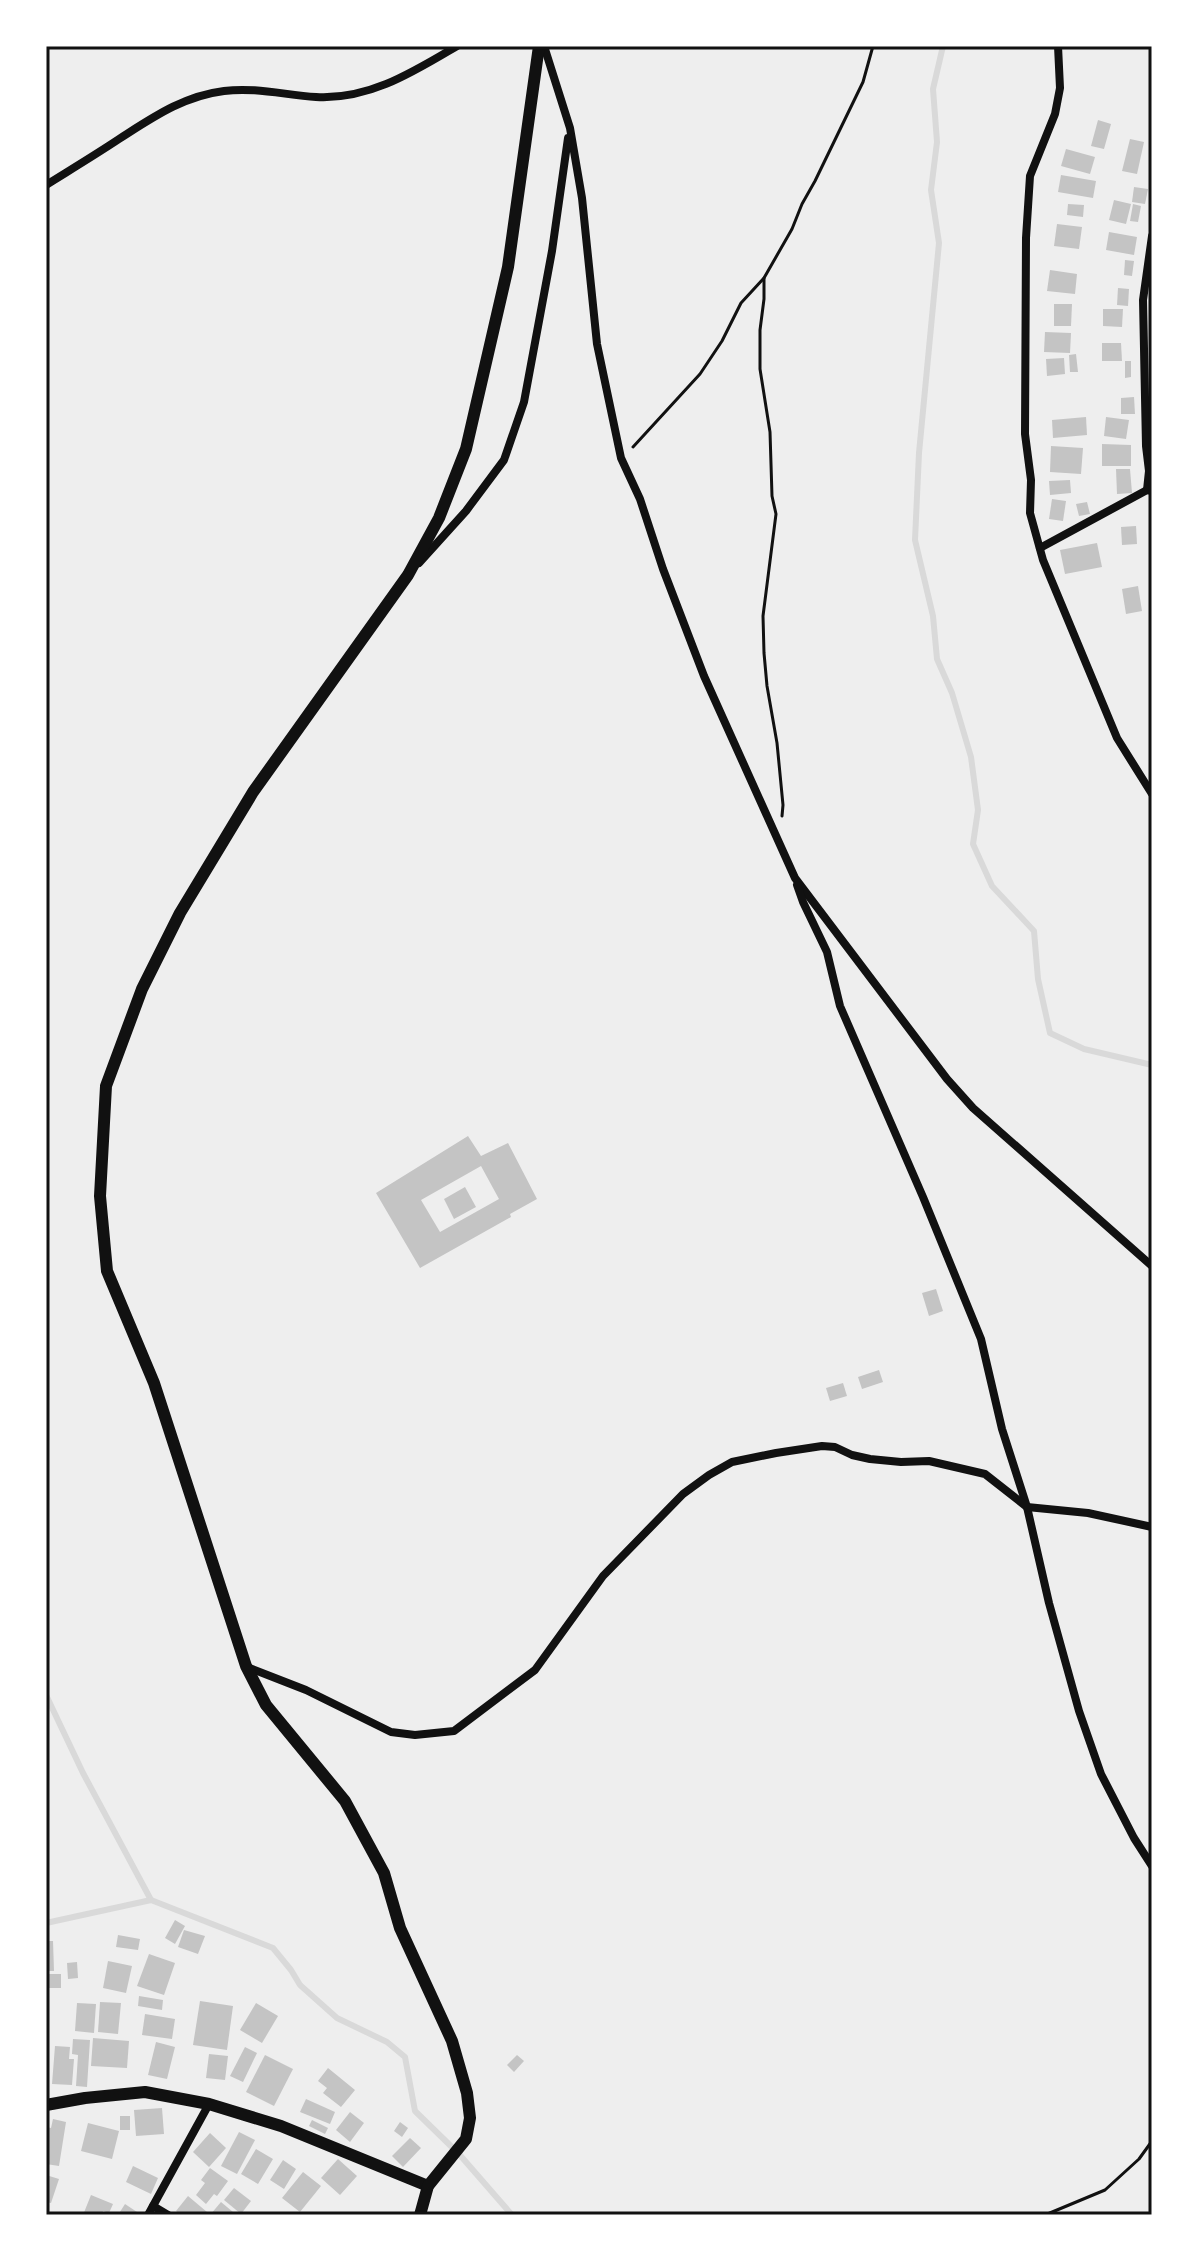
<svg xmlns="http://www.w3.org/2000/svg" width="1198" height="2261" font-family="'IBM Plex Sans',sans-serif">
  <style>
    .green { fill: #eee }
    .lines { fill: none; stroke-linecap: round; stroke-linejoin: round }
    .stream { stroke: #d9d9d9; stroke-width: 6 }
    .building { fill: #c4c4c4; fill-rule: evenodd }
    .path { stroke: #111; stroke-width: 3 }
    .minor { stroke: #111; stroke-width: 8 }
    .tertiary { stroke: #111; stroke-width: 12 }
    .neatline { fill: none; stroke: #111; stroke-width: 3 }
  </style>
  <rect width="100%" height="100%" fill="#fff"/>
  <rect class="green" x="46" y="46" width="1106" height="2169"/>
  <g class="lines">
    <g class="stream">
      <polyline points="943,46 933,89 937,142 931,190 939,243 919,453 915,540 933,616 937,659 952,693 971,757 978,810 973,844 992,886 1034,931 1038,979 1050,1033 1084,1049 1152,1065"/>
      <polyline points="46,1695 83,1773 151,1900"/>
      <polyline points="46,1923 151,1900 273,1948 291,1970 300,1985 337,2018 387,2042 405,2057 415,2111 459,2154 512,2215"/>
    </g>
  </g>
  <g class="building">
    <polygon points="1098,120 1111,124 1104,149 1091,146"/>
    <polygon points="1130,139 1144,142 1137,174 1122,171"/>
    <polygon points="1066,149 1095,157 1090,174 1061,166"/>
    <polygon points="1061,175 1096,181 1093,198 1058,192"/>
    <polygon points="1134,187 1148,189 1145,204 1132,202"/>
    <polygon points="1114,200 1131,204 1126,224 1109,220"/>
    <polygon points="1068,204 1084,205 1083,217 1067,215"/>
    <polygon points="1133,204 1141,206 1138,222 1130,221"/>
    <polygon points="1057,224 1082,227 1079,249 1054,246"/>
    <polygon points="1109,232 1137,237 1134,255 1106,250"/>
    <polygon points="1125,260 1134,261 1132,276 1124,275"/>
    <polygon points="1050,270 1077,274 1075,294 1047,291"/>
    <polygon points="1118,288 1129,289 1128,306 1117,305"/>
    <polygon points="1054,304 1072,304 1071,326 1054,326"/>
    <polygon points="1103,309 1123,309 1122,327 1103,326"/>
    <polygon points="1045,332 1071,333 1070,353 1044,352"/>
    <polygon points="1102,343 1121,343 1122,361 1102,361"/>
    <polygon points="1076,354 1078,372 1070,372 1069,355"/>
    <polygon points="1064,358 1065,374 1047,376 1046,359"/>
    <polygon points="1125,361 1131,361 1131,377 1125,378"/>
    <polygon points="1134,397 1135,414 1121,414 1121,398"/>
    <polygon points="1086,417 1087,435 1053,438 1052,420"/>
    <polygon points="1106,417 1129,420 1126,439 1104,436"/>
    <polygon points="1102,444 1131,445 1131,466 1102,466"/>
    <polygon points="1051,446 1083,448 1081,474 1050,472"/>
    <polygon points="1116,469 1130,469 1132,493 1117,494"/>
    <polygon points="1070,480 1071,493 1050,495 1049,481"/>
    <polygon points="1052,499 1066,501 1063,521 1049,519"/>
    <polygon points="1087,502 1090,514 1079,516 1076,504"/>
    <polygon points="1136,526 1137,544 1122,545 1121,527"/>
    <polygon points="1097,543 1102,567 1065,574 1060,550"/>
    <polygon points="1138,586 1142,611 1126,614 1122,589"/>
    <path d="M468 1136 481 1156 508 1143 537 1199 510 1214 511 1217 420 1268 376 1193ZM481 1166 499 1199 440 1232 421 1200Z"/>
    <polygon points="465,1187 476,1207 454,1219 444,1199"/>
    <polygon points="936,1289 943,1311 929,1316 922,1293"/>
    <polygon points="879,1370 883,1382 862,1389 858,1377"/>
    <polygon points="843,1383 847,1396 830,1401 826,1388"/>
    <polygon points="175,1920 185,1926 175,1944 165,1938"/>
    <polygon points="184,1930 205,1936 198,1954 178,1947"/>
    <polygon points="118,1935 140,1939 138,1950 116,1947"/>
    <polygon points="46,1941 53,1941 54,1971 46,1971"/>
    <polygon points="149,1954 175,1963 164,1995 137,1986"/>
    <polygon points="108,1961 132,1966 126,1993 103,1988"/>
    <polygon points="77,1962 78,1978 68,1979 67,1963"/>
    <rect x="46" y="1974" width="15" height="14"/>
    <polygon points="139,1996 163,2000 162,2010 138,2006"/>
    <polygon points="200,2001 233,2006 227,2050 193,2045"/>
    <polygon points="100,2002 121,2003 118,2034 98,2032"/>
    <polygon points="77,2003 96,2004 94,2033 75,2031"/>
    <polygon points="256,2003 278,2016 262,2043 240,2030"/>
    <polygon points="145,2014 175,2019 172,2039 142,2035"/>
    <polygon points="93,2038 129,2041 127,2068 91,2066"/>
    <polygon points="73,2039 90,2040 87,2087 76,2086 78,2055 72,2054"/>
    <polygon points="156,2042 175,2047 167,2079 148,2075"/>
    <polygon points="55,2046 70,2047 69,2059 74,2059 72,2085 52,2084"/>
    <polygon points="245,2047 257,2053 243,2082 230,2076"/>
    <polygon points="209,2054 228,2056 225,2080 206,2078"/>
    <polygon points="265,2055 293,2069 274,2106 246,2092"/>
    <polygon points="517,2055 524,2061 514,2072 507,2065"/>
    <polygon points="328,2068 355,2090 341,2107 323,2093 327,2088 318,2081"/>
    <polygon points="306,2099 335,2112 330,2124 300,2112"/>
    <polygon points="162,2108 164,2134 136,2136 134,2110"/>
    <polygon points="350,2112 364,2123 350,2142 336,2130"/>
    <rect x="120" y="2116" width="10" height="14"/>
    <polygon points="53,2119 66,2122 59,2166 46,2164 46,2127 51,2128"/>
    <polygon points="312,2120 328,2128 325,2134 309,2126"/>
    <polygon points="400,2122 408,2128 402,2137 394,2131"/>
    <polygon points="88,2123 119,2131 112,2159 81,2151"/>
    <polygon points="239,2132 255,2140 237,2174 221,2166"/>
    <polygon points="210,2133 226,2148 209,2167 193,2152"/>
    <polygon points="410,2138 421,2148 403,2167 392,2156"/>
    <polygon points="256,2149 273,2159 258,2184 241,2174"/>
    <polygon points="338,2159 357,2176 340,2195 321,2178"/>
    <polygon points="283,2160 296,2169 284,2189 270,2180"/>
    <polygon points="133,2166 158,2178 151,2194 126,2182"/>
    <polygon points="210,2168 228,2181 217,2196 214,2194 206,2204 196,2195 205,2183 201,2180"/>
    <polygon points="303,2172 321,2186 300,2212 282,2198"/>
    <polygon points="46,2175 59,2179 51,2203 46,2202"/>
    <polygon points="234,2188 251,2201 241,2214 224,2200"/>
    <polygon points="91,2195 113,2204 109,2213 103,2211 102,2215 83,2215"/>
    <polygon points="188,2196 207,2212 205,2215 181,2215 176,2211"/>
    <polygon points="221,2202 233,2212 230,2215 210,2215"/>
    <polygon points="125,2204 137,2212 135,2215 118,2215"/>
  </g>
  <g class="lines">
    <g class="path">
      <polyline points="764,278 764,299 760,330 760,369 770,432 772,496 776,514 763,616 764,653 767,686 777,743 783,805 782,816"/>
      <polyline points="633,447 700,374 722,341 741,303 764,278 792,229 802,204 815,181 863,82 873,46"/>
      <polyline points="1045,2215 1105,2190 1139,2159 1152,2141"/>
    </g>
    <g class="minor">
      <polyline points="544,46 570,128 582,198 597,344 621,458 640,499 663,569 704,676 795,878 947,1079 973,1108 1152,1266"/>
      <polyline points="1058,46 1060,88 1055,114 1030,176 1026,238 1025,434 1031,480 1030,513 1043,560 1117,738 1152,794"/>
      <path d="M46 185C70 170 95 155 119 139 152 118 183 96 224 91 255 87 285 95 316 97 369 100 413 72 457 46"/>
      <polyline points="1152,236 1143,300 1146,446 1149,471 1147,490 1152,491"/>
      <polyline points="1040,548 1147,490"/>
      <polyline points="419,563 466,511 504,460 524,402 552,251 568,138"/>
      <polyline points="797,885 803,902 827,952 840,1006 923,1197 981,1339 1002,1429 1027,1507 1049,1603 1079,1711 1101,1774 1134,1838 1152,1866"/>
      <polyline points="247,1667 306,1690 391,1732 415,1735 454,1731 535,1670 603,1576 683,1494 709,1475 732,1462 776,1453 822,1446 835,1447 852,1455 870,1459 901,1462 929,1461 985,1474 1027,1507 1088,1513 1152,1527"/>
      <polyline points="153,2206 168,2215"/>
      <polyline points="148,2215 209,2104"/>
    </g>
    <g class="tertiary">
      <polyline points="46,2105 85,2098 145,2092 209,2104 281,2126 428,2186"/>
      <polyline points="420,2215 428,2186 466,2139 470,2118 467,2093 452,2041 400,1928 384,1873 345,1801 266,1705 246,1666 154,1383 107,1271 100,1196 106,1086 142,989 180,913 253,792 408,575 439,518 466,449 508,267 539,46"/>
    </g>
  </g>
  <rect width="1198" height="2261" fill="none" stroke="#ffffff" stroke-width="96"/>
  <rect x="48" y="48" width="1102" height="2165" class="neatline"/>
</svg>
